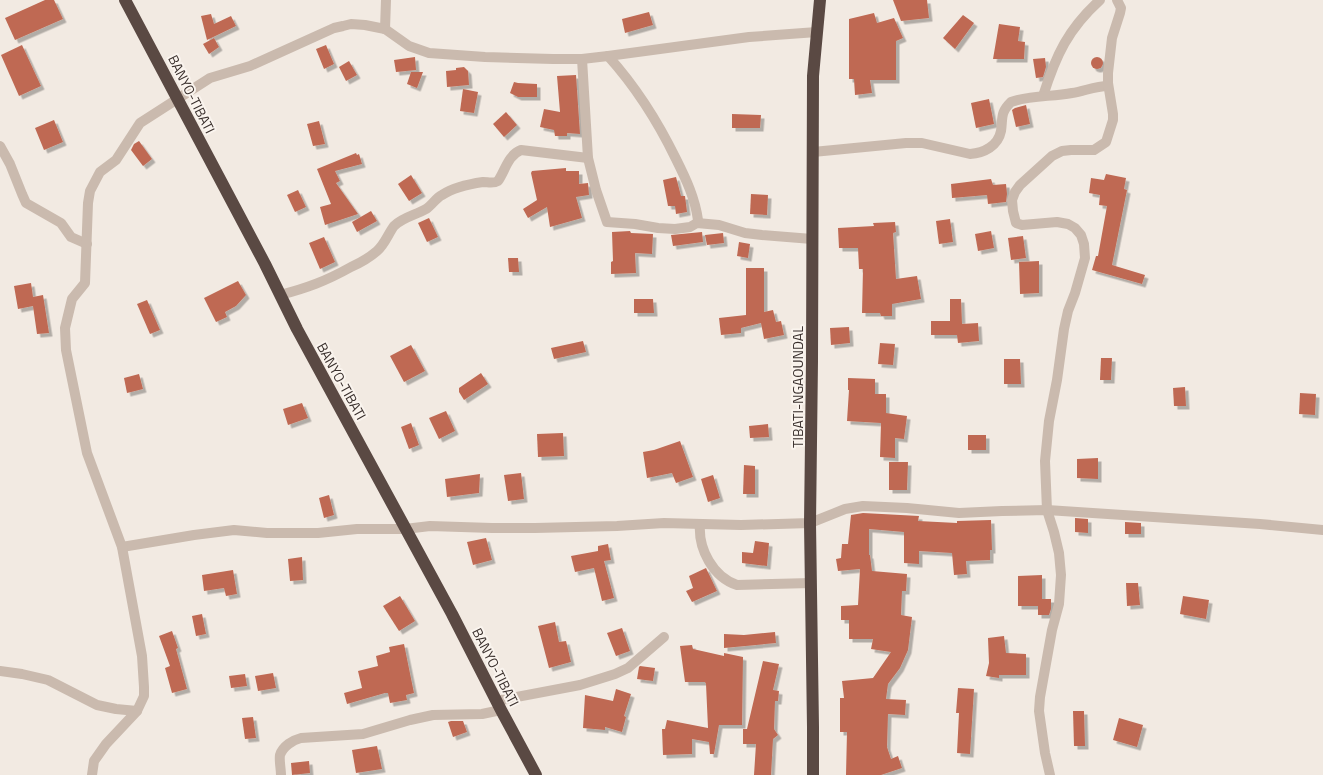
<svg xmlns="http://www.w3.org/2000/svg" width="1323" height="775" font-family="'Titillium Web',sans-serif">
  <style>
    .building { fill: #bf6953; filter: url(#shadow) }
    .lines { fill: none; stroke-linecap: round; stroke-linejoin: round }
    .street { stroke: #cabaae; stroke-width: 10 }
    .highway { stroke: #5a4943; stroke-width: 12 }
    .labels { text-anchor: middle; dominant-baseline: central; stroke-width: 4; stroke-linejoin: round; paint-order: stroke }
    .street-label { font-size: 14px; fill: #392f2c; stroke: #faf4ee }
  </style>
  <defs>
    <filter id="shadow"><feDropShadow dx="3.5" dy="3.5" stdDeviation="0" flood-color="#0004"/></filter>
  </defs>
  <rect width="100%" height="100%" fill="#f2eae2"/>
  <g class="building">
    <polygon points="45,0 54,0 63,19 15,40 5,18"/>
    <polygon points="893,0 927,0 929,18 901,21"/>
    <polygon points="649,12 653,25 625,33 622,19"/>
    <polygon points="874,13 877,23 894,18 903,38 896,41 896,80 870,80 872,93 855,95 854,79 849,79 849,19"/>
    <polygon points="211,14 214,24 231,16 236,26 207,40 201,16"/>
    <polygon points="963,15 974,23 955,49 943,38"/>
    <polygon points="999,24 1020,27 1018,41 1025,42 1024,59 993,59"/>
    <polygon points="214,38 219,47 209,54 203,44"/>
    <polygon points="22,45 41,86 19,96 1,55"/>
    <polygon points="326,45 334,64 324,69 316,49"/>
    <polygon points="415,57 416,70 396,72 394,60"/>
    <circle cx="1097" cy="63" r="6"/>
    <polygon points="1045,58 1046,67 1043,77 1036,78 1033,59"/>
    <polygon points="349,61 357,75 346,81 339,67"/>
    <polygon points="464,67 468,71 469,85 447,87 446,71 456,70 456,68"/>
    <polygon points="411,72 423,72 417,88 407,84"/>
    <polygon points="576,75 580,134 567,133 567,136 555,136 554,130 540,127 544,109 560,112 557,76"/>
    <polygon points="514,82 518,83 537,84 537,97 518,97 510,93"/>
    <polygon points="463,89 478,92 474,113 460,111"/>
    <polygon points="989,99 994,124 976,128 971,103"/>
    <polygon points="1026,105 1030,124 1016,127 1012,110 1015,108"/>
    <polygon points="506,112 517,125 504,137 493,124"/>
    <polygon points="732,114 761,115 760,128 732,128"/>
    <polygon points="54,120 63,142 44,150 35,128"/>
    <polygon points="319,121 325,144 313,146 307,124"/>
    <polygon points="139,141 152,159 143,166 131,150 134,144"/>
    <polygon points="356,153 357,155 359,154 362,164 335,171 340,181 336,183 358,214 325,225 320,207 331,204 317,169"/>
    <polygon points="566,168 566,171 579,171 579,184 588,183 589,195 576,197 582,218 550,227 547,207 528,218 523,209 537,200 531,173 532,171"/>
    <polygon points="1106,174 1126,178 1124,189 1127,190 1112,265 1145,275 1142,284 1092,270 1096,256 1098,256 1107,206 1099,205 1100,195 1089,193 1091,178 1104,180"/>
    <polygon points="411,175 422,193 409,201 398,184"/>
    <polygon points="676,177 681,196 685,196 687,212 676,214 675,206 668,206 663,180"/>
    <polygon points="991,179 993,185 1006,184 1007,194 1006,202 988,204 987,195 952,198 951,184"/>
    <polygon points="298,190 306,207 295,212 287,195"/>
    <polygon points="751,194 768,195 767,215 750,214"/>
    <polygon points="371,211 377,221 357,232 352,222"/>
    <polygon points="429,218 438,237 427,242 418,223"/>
    <polygon points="950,219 953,242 939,244 936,221"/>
    <polygon points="895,222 896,232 893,233 896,279 917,276 921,299 892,304 892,316 881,316 880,313 862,313 863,269 859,269 858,248 839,248 838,228 874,226 873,223"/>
    <polygon points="630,231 631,233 653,234 652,254 635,253 636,273 611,274 611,262 613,261 612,232"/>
    <polygon points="991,231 994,248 978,251 975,234"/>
    <polygon points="702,232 703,242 673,246 671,235"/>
    <polygon points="723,233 724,243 707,245 705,235"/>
    <polygon points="1023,236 1026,258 1011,260 1008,238"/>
    <polygon points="324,237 335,262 320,269 309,243"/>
    <polygon points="739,242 750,244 748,258 737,256"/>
    <polygon points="508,258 518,258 519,272 509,272"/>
    <polygon points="1039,261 1039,293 1020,294 1019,262"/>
    <polygon points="746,268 764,268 764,312 773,310 776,322 781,321 784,335 764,339 761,323 741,328 741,333 721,335 719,318 746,315"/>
    <polygon points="238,281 246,295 236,306 225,312 227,317 216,322 204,298"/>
    <polygon points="31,283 33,297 43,295 49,333 37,334 33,306 18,309 14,286"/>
    <polygon points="634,299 653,299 654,313 634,313"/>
    <polygon points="950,299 961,299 962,324 978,323 979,341 958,343 957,335 931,335 931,321 950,321"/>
    <polygon points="147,300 160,330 150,334 137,304"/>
    <polygon points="849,327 850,343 831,345 830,328"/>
    <polygon points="583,341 586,352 554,359 551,348"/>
    <polygon points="880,343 895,344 893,365 878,364"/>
    <polygon points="411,345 425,371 404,382 390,356"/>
    <polygon points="1101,358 1112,358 1111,380 1100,380"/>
    <polygon points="1004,359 1020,359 1021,384 1004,384"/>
    <polygon points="481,373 488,384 464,400 459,392 459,388"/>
    <polygon points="139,374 143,389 127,393 124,378"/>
    <polygon points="848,378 875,379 875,394 886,394 886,413 907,416 904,439 895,438 895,458 880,457 881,423 847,421 849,390 848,390"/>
    <polygon points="1185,387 1186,406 1174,406 1173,388"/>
    <polygon points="1300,393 1316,394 1315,415 1299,414"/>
    <polygon points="302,403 308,418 288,425 283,409"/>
    <polygon points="446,411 455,431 439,439 429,418"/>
    <polygon points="411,423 419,445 409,449 401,427"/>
    <polygon points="768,424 769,437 750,438 749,426"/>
    <polygon points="563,433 564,456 538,457 537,434"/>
    <rect x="968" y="435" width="18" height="15"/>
    <polygon points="680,441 693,477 676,483 672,473 647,478 643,452 654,450"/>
    <polygon points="1098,458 1098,479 1077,478 1077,459"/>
    <polygon points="889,462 908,462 907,490 889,490"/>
    <polygon points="744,465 755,466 755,494 743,494"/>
    <polygon points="521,473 524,499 508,501 504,475"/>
    <polygon points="480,474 479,493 447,497 445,479"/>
    <polygon points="713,475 720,498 708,502 701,479"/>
    <polygon points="329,495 334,515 324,518 319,498"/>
    <polygon points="863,513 919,516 918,521 957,523 957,521 991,520 992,550 990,550 990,560 966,561 967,574 954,575 952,553 919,551 919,564 904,563 904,532 869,529 869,555 870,555 872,571 907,574 906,591 902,591 901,615 912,617 908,650 900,668 888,684 886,699 906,700 905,715 888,714 887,747 891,759 898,756 902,768 881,775 846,775 847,732 840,732 840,698 844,698 842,681 873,678 891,652 871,649 873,639 849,639 849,620 841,620 841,606 858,605 860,569 838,571 836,559 841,558 842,544 848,544 851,515"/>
    <polygon points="1075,518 1088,519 1088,533 1075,532"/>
    <polygon points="1125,522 1141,523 1141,534 1125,534"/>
    <polygon points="486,538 492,560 473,565 467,542"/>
    <polygon points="755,541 769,543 767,566 742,563 742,552 753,553"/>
    <polygon points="608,544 611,560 604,561 614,598 602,601 594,568 575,572 571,556 598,551 598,546"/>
    <polygon points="302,557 303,580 290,581 288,559"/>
    <polygon points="706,568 717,591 692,602 686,591 693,588 689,576"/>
    <polygon points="233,570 237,594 226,596 224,588 204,591 202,575"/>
    <polygon points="1042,575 1042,599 1051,599 1051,609 1049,615 1038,615 1038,606 1018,606 1018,576"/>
    <polygon points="1126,583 1138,583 1140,605 1127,606"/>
    <polygon points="400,596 415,621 399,631 383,606"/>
    <polygon points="1183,596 1209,600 1206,619 1180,614"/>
    <polygon points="202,614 206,634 196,636 192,616"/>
    <polygon points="555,622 559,642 566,641 571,662 549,668 538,626"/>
    <polygon points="622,628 630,651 616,656 607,633"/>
    <polygon points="172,631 178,648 176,649 187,689 172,693 165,668 170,666 159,636"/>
    <polygon points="775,632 776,643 724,648 724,634 744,635"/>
    <polygon points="1004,636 1006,653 1026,654 1026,675 999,675 999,678 986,676 989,663 988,638"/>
    <polygon points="404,644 414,693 406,695 407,700 390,703 388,693 385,693 347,704 344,693 362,688 358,671 378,666 376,656 390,652 389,647"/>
    <polygon points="692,645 693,649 724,656 724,653 743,657 742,725 719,725 714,754 710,754 709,742 692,739 692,754 663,755 662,729 665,729 667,720 708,728 706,684 705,682 685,682 680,646"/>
    <polygon points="763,661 779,664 773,690 779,691 778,701 775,701 774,729 778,735 773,739 771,775 754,775 756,744 743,744 743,729 747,729"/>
    <polygon points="640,666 655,668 653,681 637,679 639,667"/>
    <polygon points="273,673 276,688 258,691 255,676"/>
    <polygon points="245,674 247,686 231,688 229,676"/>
    <polygon points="958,688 974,689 970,754 957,753 959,713 956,713"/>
    <polygon points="616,689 631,694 624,716 626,717 622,732 605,727 605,730 583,728 585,695 613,701"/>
    <polygon points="1073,711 1084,711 1085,746 1074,746"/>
    <polygon points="253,717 256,738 245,739 242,718"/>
    <polygon points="1119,718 1143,725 1137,747 1113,740"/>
    <polygon points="451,721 463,721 467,732 453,737 448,722"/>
    <polygon points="377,746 382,769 356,773 352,750"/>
    <polygon points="309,761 310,773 292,775 291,763"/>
  </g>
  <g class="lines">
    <g class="street">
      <polyline points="385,29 386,0"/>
      <path d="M608 56C636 87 658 122 676 159 686 179 695 198 698 220L697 223"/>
      <polyline points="582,59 588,158 596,190 607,222 635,224 658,228 675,229 690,227 697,223 719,225 745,233 762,235 812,239"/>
      <path d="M1043 96C1056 55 1068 29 1100 0"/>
      <polyline points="0,146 10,164 22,194 26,203 61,223 71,237 87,244"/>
      <path d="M813 152 906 143H922L970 154C984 153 998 146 1001 131 1003 117 1000 113 1011 102 1031 95 1052 97 1072 93 1085 91 1095 86 1108 86"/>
      <path d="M280 295C307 288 326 281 351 267 360 263 369 258 377 251 385 244 388 234 394 226 403 217 416 215 426 209 432 205 436 198 442 195 454 187 469 184 483 182 488 182 493 184 498 181 505 171 508 155 521 150L588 158"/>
      <path d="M700 524C698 549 713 577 737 585L811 583"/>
      <polyline points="122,547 194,535 234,530 267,533 318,533 357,529 405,529 430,526 492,528 535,528 617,526 664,523 741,525 810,523 845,509 863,506 907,508 959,513 1002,511 1047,510 1260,524 1323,530"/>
      <polyline points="0,671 22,674 48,680 97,705 116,709 137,711"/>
      <polyline points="496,701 580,685 615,674 628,668 664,637"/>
      <polyline points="92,775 94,761 106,744 137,711 144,696 144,687 142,656 122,547 87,453 66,350 65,328 72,299 85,283 88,203 90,191 100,172 116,160 140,123 210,78 250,66 334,28 343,26 351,24 365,25 385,29 409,46 429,53 485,57 553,59 582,59 608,56 749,37 817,32"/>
      <path d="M281 775C281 769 279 760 280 755 283 746 293 740 301 738L363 734 410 720 433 715 482 714 501 710"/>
      <polyline points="1050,775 1045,753 1039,711 1040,697 1052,630 1059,604 1061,575 1059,553 1054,532 1047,510 1045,461 1049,421 1057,380 1064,329 1068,311 1075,293 1085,258 1084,244 1081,235 1075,228 1068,224 1057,222 1022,225 1016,223 1013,211 1012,200 1015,192 1020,185 1052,156 1062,151 1071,150 1094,150 1106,142 1113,120 1113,114 1108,83 1108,73 1112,38 1120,13 1121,8 1117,0"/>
    </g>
    <g class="highway">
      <polyline points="125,0 265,264 297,329 452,614 501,710 536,775"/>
      <polyline points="813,775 813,727 810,523 812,361 813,76 820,0"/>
    </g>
  </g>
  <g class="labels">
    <g class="street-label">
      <text transform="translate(192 94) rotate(63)">BANYO-TIBATI</text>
      <text transform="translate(342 381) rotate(61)">BANYO-TIBATI</text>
      <text transform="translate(797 387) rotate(-90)">TIBATI-NGAOUNDAL</text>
      <text transform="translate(496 667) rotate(63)">BANYO-TIBATI</text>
    </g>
  </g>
</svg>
